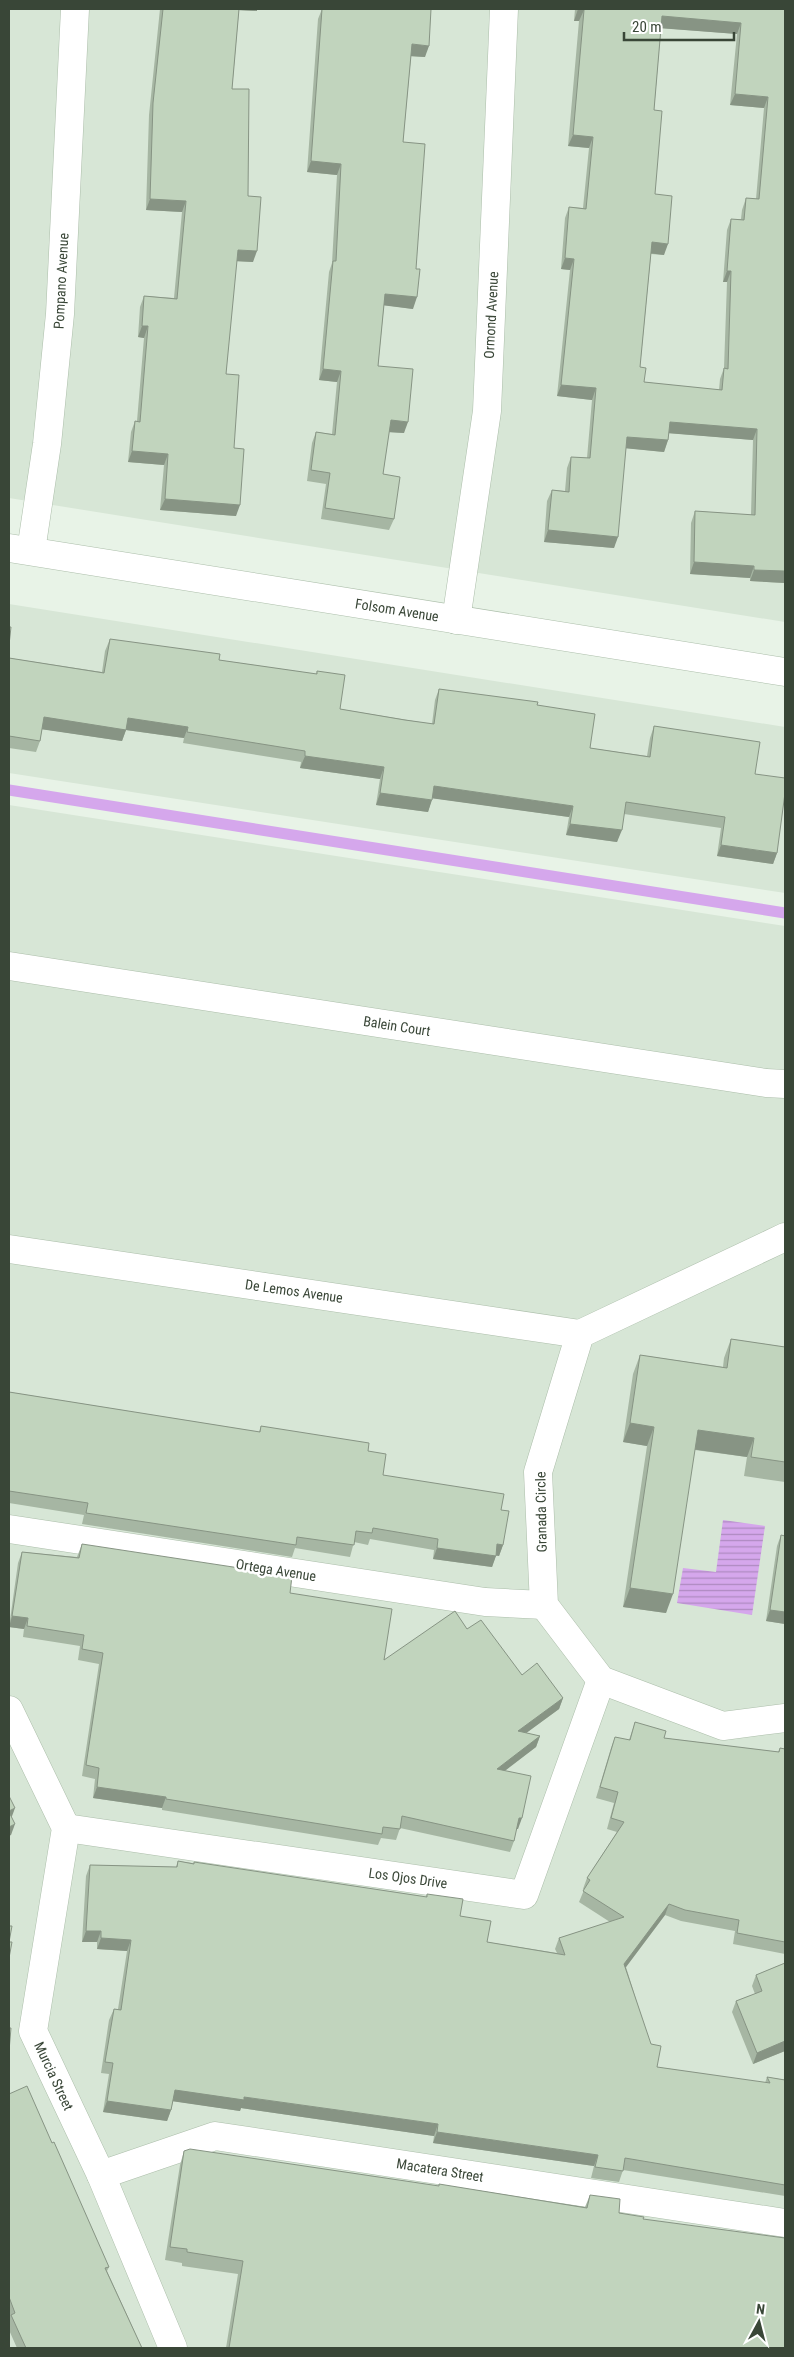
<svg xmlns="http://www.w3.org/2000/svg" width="794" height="2357" font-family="'Roboto Condensed',sans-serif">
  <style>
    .residential { fill: #d7e6d6 }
    .water { fill: url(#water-rules) }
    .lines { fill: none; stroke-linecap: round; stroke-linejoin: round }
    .stream { stroke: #d5a7ec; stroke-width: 11 }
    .minor-casing { stroke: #acbeaa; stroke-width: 29 }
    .minor { stroke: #fff; stroke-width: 28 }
    .wall { fill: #a6b6a3; fill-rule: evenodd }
    .shaded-wall { fill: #879484 }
    .building { fill: #c1d4bd; stroke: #879484; fill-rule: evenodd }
    .labels { text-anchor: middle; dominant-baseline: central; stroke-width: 5; stroke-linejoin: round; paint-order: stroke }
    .street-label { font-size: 14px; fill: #394637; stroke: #fff }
  </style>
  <defs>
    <pattern id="water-rules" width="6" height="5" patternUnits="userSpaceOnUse" patternTransform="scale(1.25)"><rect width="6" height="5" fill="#d5a7ec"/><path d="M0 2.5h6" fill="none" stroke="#ae8ac0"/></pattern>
  </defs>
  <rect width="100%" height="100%" fill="#e8f3e7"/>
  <g class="residential">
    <polygon points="9,9 785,9 785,622 9,498"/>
    <polygon points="9,604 785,727 785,893 9,773"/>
    <polygon points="9,805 785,926 785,2348 9,2348"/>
  </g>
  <polygon class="water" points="723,1520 765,1526 752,1615 677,1603 683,1568 716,1572"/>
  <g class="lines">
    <polyline class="stream" points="9,790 785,913"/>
    <g class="minor-casing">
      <g id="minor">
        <polyline points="9,548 785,672"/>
        <polyline points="31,551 47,444 60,314 75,9"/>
        <polyline points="456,620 487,411 504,9"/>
        <polyline points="9,966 766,1083 785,1084"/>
        <polyline points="785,1237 580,1334 538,1472 544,1605 601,1680 723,1726 785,1718"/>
        <polyline points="9,1249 580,1334"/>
        <polyline points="9,1529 485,1602 544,1605"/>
        <polyline points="9,1710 66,1828 33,2031 101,2175 173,2348"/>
        <polyline points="66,1828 524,1895 601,1680"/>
        <polyline points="101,2175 215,2136 785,2223"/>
      </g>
    </g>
    <use href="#minor" class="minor"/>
  </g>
  <g class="wall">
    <polygon points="160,9 257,9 257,11 239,10 232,89 248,196 253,262 236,261 226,374 234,448 236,516 160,510 164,465 128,462 131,432 135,421 137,421 144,338 138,337 140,307 144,296 174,298 182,212 146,210 149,115"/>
    <polygon points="322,9 425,57 411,56 403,142 413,309 384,305 378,366 404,433 389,432 383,474 394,519 389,530 321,519 326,484 307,481 312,443 316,432 332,434 337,382 319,380 329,272 332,263 337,175 307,172 318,19"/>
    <path d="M575 9H785V583L750 581V578L690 574 691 523 695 511 751 515 753 440 669 433 668 440 664 452 626 448 614 548 544 542 547 501 552 490 565 491 567 468 571 457 587 458 592 400 557 396 570 270 561 269 565 218 569 207 583 208 589 148 568 146 579 21H574ZM661 28 737 34 730 105 764 108 756 199 746 198 742 210 741 219H731L727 230 723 282H727L724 368 720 379 719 390 644 382 640 367 651 254 664 255 655 194 654 110Z"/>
    <polygon points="110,639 219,660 316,674 317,671 340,709 432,724 435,700 439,689 537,705 590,748 647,756 650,738 654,726 755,774 777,853 773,864 717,856 721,828 624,814 617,842 566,835 569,817 432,798 428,812 376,805 380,779 300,768 301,762 183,743 184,738 126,730 122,741 42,729 40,741 36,752 9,748 9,658 102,672 105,651"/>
    <polygon points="731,1339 785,1347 785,1482 744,1476 747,1457 695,1450 666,1613 623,1607 647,1446 623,1442 633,1374 640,1355 723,1367 724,1358"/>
    <polygon points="9,1392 259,1432 261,1426 368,1451 383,1475 501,1510 503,1545 499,1556 496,1555 492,1567 433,1559 434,1550 370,1539 368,1545 354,1542 350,1557 295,1548 292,1557 82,1524 84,1515 9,1503"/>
    <polygon points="781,1535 785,1624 766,1621 777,1546"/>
    <polygon points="82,1544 290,1593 384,1660 467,1629 522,1675 563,1698 559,1709 526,1733 540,1736 536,1747 505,1770 518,1829 516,1829 514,1841 510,1852 400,1828 396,1840 381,1838 378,1845 162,1810 162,1808 93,1798 95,1779 82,1776 99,1664 78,1660 80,1646 23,1637 24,1629 9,1627 18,1563 22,1552 77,1557"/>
    <polygon points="635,1722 664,1738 778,1752 780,1748 785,1749 785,1954 733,1944 735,1931 681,1921 665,1915 626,1967 657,2067 765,2083 767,2077 785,2080 785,2196 623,2170 619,2182 591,2178 594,2166 433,2143 434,2136 241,2108 240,2111 173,2101 171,2110 167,2121 103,2112 109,2074 101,2073 109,2020 114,2009 118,2009 127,1951 97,1949 97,1942 82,1942 86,1876 90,1865 176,1867 178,1861 426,1897 427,1894 460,1916 487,1942 557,1953 555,1949 559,1938 610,1922 579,1902 584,1890 583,1889 587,1878 617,1832 607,1829 614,1803 596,1798 611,1748 615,1737 629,1740"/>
    <polygon points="785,1963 785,2051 753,2064 732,2012 736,2001 755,1994 752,1986 756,1975"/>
    <polygon points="9,2094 109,2267 107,2271 142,2348 17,2348 9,2330"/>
    <polygon points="184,2151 585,2207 590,2195 619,2213 643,2219 785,2348 226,2348 238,2274 182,2266 182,2263 165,2260 180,2165"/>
  </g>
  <g class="shaded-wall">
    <polygon points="237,9 257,9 257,11 236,10"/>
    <polygon points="578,9 584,10 579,21 574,21"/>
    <polygon points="662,16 741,23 737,34 658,28"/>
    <polygon points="412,44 429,46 425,57 408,56"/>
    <polygon points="735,94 768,97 764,108 730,105"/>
    <polygon points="573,135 593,137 589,148 568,146"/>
    <polygon points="311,161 341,164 337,175 307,172"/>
    <polygon points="150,199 186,201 182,212 146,210"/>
    <polygon points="652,242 668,244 664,255 648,253"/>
    <polygon points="238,250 257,251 253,262 233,261"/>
    <polygon points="565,258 574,259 570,270 561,269"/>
    <polygon points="727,271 731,271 727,282 723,282"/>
    <polygon points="385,294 417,297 413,309 381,305"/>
    <polygon points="142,326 148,326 144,338 138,337"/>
    <polygon points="323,369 341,371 337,382 319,380"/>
    <polygon points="561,385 596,388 592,400 557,396"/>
    <polygon points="391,420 408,422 404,433 387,432"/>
    <polygon points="670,422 757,429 753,440 666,433"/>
    <polygon points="627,437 668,440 664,452 623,448"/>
    <polygon points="132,451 168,454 164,465 128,462"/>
    <polygon points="165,499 240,505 236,516 160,510"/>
    <polygon points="548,530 618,537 614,548 544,542"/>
    <polygon points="694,562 754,566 750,578 690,574"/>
    <polygon points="754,570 785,571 785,583 750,581"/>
    <polygon points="44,717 128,718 188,727 184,738 126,730 122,741 40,729"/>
    <polygon points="305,756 384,767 380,779 300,768"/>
    <polygon points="434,786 573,806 569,817 430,798"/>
    <polygon points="380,793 432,800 428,812 376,805"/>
    <polygon points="570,824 622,830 617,842 566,835"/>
    <polygon points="721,845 777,853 773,864 717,856"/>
    <polygon points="630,1423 654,1427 647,1446 623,1442"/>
    <polygon points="698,1430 754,1438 747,1457 691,1449"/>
    <polygon points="497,1544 503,1545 499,1556 493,1555"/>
    <polygon points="437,1548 496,1556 492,1567 433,1559"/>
    <polygon points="630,1588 673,1594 666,1613 623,1607"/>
    <polygon points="770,1610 785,1612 785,1624 766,1621"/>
    <polygon points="12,1616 28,1618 24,1629 9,1627"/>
    <polygon points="563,1698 559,1709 514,1742 518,1731"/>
    <polygon points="540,1736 536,1747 493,1780 497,1769"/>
    <polygon points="97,1787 166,1797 162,1808 93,1798"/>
    <polygon points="15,1808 11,1819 9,1820 9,1811"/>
    <polygon points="519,1818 522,1818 518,1829 515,1829"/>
    <polygon points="15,1824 11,1835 9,1836 9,1827"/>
    <polygon points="669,1904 665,1915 620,1975 624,1964"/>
    <polygon points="86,1931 101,1931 97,1942 82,1942"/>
    <polygon points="101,1938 131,1940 127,1951 97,1949"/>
    <polygon points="785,2041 785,2051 753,2064 757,2053"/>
    <polygon points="175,2090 244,2097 438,2124 434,2136 241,2108 240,2111 171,2101"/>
    <polygon points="107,2101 171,2110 167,2121 103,2112"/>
    <polygon points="437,2132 598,2155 594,2166 433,2143"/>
  </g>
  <g class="building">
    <polygon points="163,9 239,9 232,89 249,89 248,196 261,197 257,251 238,250 226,374 239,375 234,448 244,449 240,505 165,499 168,454 132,451 135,421 140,422 148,326 142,326 144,296 177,299 186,201 150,199 153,103"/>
    <polygon points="322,9 431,9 429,46 412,44 403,142 425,144 416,269 420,269 417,297 385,294 378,366 413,369 408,422 391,420 383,474 400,477 394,519 325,508 330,473 311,470 316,432 335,435 341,371 323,369 333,261 336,261 341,164 311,161"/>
    <path d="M578 9H785V571L754 570V566L694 562 695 511 755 515 757 429 670 422 668 440 627 437 618 537 548 530 552 490 569 492 571 457 590 458 596 388 561 385 574 259 565 258 569 207 586 209 593 137 573 135 584 10ZM662 16 741 23 735 94 768 97 759 199 746 198 744 220 731 219 727 271H731L728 369 724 368 722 390 644 382 646 368 640 367 652 242 668 244 672 196 655 194 662 111 654 110Z"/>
    <polygon points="9,627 11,627 9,645"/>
    <polygon points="110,639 220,654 219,660 317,674 317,671 345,675 340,709 405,720 434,724 439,689 538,702 537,705 595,714 590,748 650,757 654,726 760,742 755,774 785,778 785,793 777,853 721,845 725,817 626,802 622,830 570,824 573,806 434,786 432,800 380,793 384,767 305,756 305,751 187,732 188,727 128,718 126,730 44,717 40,741 9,736 9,658 104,673"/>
    <polygon points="731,1339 785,1347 785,1462 751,1457 754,1438 698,1430 673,1594 630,1588 654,1427 630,1423 640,1355 727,1368"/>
    <polygon points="9,1392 260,1432 261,1426 369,1443 368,1451 386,1454 383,1475 504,1494 501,1510 509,1511 503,1545 497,1544 496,1556 437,1548 438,1539 373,1528 372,1533 356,1531 354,1545 297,1537 296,1545 86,1513 88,1503 9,1491"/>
    <polygon points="781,1535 785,1536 785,1612 770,1610"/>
    <polygon points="82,1544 292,1576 290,1593 392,1609 384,1660 455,1611 467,1629 481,1620 522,1675 537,1663 563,1698 518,1731 540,1736 497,1769 531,1776 522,1818 519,1818 514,1841 402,1816 400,1829 383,1827 382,1834 166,1799 166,1797 97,1787 99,1768 86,1765 103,1653 82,1649 84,1635 27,1626 28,1618 12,1616 22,1552 79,1558"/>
    <polygon points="635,1722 666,1731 664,1738 779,1752 780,1748 785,1749 785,1942 737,1933 739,1920 685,1910 669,1904 624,1964 651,2044 661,2046 657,2067 770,2083 767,2077 785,2080 785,2185 625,2158 623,2171 595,2167 598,2155 437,2132 438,2124 244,2097 244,2100 175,2090 171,2110 107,2101 113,2063 105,2062 114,2009 121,2010 131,1940 101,1938 101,1931 86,1931 90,1865 177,1867 178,1861 194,1864 194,1862 427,1897 427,1894 463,1899 460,1916 491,1921 487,1942 565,1955 559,1938 624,1917 583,1891 590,1880 587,1878 624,1822 611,1818 618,1792 600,1787 615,1737 630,1740"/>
    <polygon points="9,1796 15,1808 9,1811"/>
    <polygon points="9,1812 15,1824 9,1827"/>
    <polygon points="9,1926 12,1926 9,1942 12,1942 9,1958"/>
    <polygon points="785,1963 785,2041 757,2053 736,2001 762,1991 756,1975"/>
    <polygon points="9,2028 11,2028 9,2051"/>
    <polygon points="27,2086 52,2143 54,2142 109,2267 105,2268 142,2348 26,2348 11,2315 15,2313 9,2297 9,2094"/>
    <polygon points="190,2149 439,2186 439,2184 587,2208 590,2195 620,2199 619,2213 644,2217 643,2219 785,2238 785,2348 229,2348 243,2261 187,2252 187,2249 170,2247 184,2151"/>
  </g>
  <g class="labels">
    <g class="street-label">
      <text transform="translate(61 281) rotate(-87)">Pompano Avenue</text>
      <text transform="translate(491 315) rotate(-87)">Ormond Avenue</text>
      <text transform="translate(397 610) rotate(9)">Folsom Avenue</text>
      <text transform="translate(397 1026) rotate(9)">Balein Court</text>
      <text transform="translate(294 1291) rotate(8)">De Lemos Avenue</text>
      <text transform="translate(541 1512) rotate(-91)">Granada Circle</text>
      <text transform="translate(276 1570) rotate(9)">Ortega Avenue</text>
      <text transform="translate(408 1878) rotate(8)">Los Ojos Drive</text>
      <text transform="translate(54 2076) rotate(65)">Murcia Street</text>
      <text transform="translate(440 2170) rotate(9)">Macatera Street</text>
    </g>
  </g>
  <rect width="794" height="2357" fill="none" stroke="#394637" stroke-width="20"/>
  <g transform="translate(759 2322) rotate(7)" stroke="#ffffff" stroke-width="4" paint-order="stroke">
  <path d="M0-4L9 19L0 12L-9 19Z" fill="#394637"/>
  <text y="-8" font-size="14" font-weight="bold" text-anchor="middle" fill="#394637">N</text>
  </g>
  <path d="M624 32v8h110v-8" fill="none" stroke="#394637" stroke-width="2.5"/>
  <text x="632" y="32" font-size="15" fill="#394637" stroke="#ffffff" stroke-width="4" paint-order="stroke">20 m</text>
</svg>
